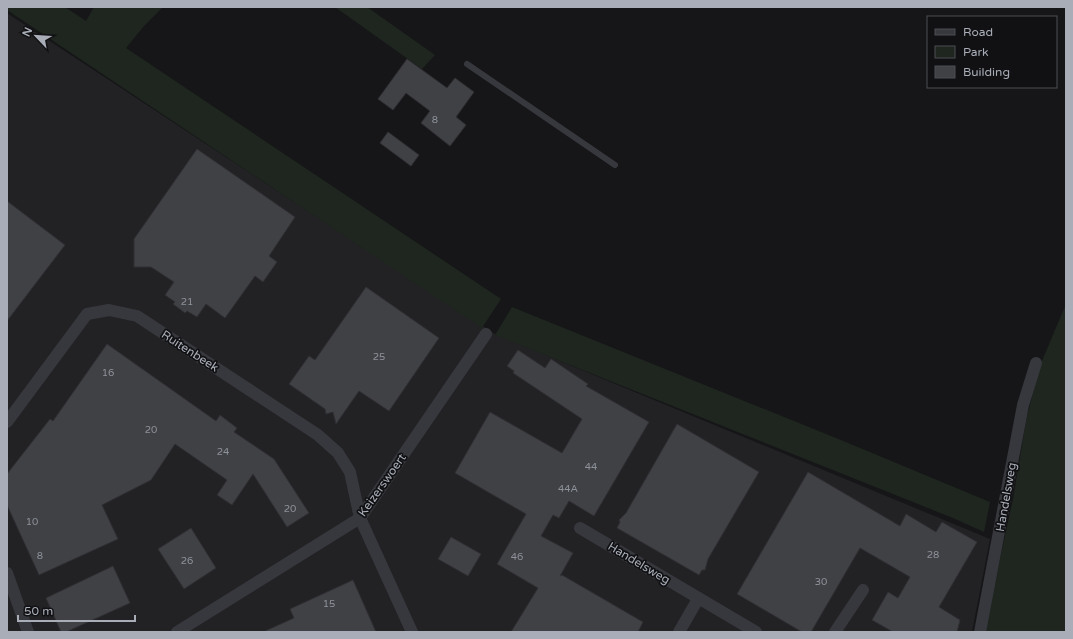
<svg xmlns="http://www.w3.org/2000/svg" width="1073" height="639" font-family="'Varela Round',sans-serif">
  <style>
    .built { fill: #222225 }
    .green { fill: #1e261f }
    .building { fill: #404145; stroke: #303034 }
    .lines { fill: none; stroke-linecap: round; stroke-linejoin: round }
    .service { stroke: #37383d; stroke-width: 6 }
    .minor { stroke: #37383d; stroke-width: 12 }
    .labels { text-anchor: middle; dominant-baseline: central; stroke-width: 3.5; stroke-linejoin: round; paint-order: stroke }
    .number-label { font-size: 10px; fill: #8e929b }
    .street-label { font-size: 12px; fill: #a8adb8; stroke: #111113 }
  </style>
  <rect width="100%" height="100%" fill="#161618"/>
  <polygon class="built" points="7,13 495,334 990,539 972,632 7,632"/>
  <g class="green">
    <polygon points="7,7 65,7 86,21 94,7 163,7 144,26 126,48 501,299 482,328 7,10"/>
    <polygon points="335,7 367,7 435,55 422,69"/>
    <polygon points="1066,304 1066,632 984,632 1013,499 1026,421 1039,368"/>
    <polygon points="512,307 836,438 990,502 984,532 953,518 495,335"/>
  </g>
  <g class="building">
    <polygon points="407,59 447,88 455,78 474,92 456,117 466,125 450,146 421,123 430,111 406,93 393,110 378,99"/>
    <polygon points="388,132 419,155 411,166 380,143"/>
    <polygon points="197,149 295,217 269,256 277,262 263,282 255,276 225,318 206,304 197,317 187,311 185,313 173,304 175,302 165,295 174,282 151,267 134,267 134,239"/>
    <polygon points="7,201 65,245 7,321"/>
    <polygon points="366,287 439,338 389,411 359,391 336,424 333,412 326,414 325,409 289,384 309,356 315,360"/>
    <polygon points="107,344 216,421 220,415 237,428 234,432 274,459 309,513 287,527 253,474 232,505 217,495 227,480 175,444 151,480 102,505 118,539 39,575 7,505 7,474 50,419 53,421"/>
    <polygon points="518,350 545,368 551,359 588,384 586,386 649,422 594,516 569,501 559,518 553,515 541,536 573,553 560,576 562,575 643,622 638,632 511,632 538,588 497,564 526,514 455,473 490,412 562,453 582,419 513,373 514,371 507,366"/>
    <polygon points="677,424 759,472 708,559 705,570 702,570 699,575 617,528 620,522 619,520 626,513"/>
    <polygon points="808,472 900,526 906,514 936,532 942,522 977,542 939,607 960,620 957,632 893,632 872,620 888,592 898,598 910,577 860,548 811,632 802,632 737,594"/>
    <polygon points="191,528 216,568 184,589 158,549"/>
    <polygon points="451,537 481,554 468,576 438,559"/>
    <polygon points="113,566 130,603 66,632 61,632 46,598"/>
    <polygon points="353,580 376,632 263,632 294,618 290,609"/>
  </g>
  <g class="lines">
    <polyline class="service" points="467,64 615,165"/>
    <g class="minor">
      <polyline points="7,422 87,314 109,310 137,316 318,435 338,453 350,472 360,518 412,632"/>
      <polyline points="580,528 756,632"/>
      <polyline points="7,573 28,632"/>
      <polyline points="177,632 360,518 486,334"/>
      <polyline points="679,632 698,599"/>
      <polyline points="835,632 863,590"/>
      <polyline points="980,632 1023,405 1036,363"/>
    </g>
  </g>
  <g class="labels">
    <g class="number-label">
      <text x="435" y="120">8</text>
      <text x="187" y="302">21</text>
      <text x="379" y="357">25</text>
      <text x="108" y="373">16</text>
      <text x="151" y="430">20</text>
      <text x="223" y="452">24</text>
      <text x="591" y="467">44</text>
      <text x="568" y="489">44A</text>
      <text x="290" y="509">20</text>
      <text x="32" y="522">10</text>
      <text x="933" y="555">28</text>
      <text x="40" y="556">8</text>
      <text x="517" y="557">46</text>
      <text x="187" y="561">26</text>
      <text x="821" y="582">30</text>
      <text x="329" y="604">15</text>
    </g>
    <g class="street-label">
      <text transform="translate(190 351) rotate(33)">Ruitenbeek</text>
      <text transform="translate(382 485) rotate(-55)">Keizerswoert</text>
      <text transform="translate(1006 497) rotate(-80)">Handelsweg</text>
      <text transform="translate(639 563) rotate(31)">Handelsweg</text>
    </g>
  </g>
  <rect width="1073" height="639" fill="none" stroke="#a8adb8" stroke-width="16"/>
  <rect x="927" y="16" width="130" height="72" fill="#111113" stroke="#4d4f55"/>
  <rect x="935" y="29" width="20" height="6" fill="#37383d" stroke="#4d4f55"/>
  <text x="963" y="36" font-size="12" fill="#a8adb8">Road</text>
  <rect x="935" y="46" width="20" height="12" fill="#1e261f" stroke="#4d4f55"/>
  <text x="963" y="56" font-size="12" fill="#a8adb8">Park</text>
  <rect x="935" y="66" width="20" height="12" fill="#404145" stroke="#4d4f55"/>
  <text x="963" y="76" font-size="12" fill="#a8adb8">Building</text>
  <g transform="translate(36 36) rotate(295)" stroke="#111113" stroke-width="3" paint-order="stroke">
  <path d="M0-3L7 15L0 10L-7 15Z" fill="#a8adb8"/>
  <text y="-6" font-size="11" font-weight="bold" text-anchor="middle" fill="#a8adb8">N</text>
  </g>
  <path d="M18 615v6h117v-6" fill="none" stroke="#a8adb8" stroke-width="2"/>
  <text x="24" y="615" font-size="12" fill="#a8adb8" stroke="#111113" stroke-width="3" paint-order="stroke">50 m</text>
</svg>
